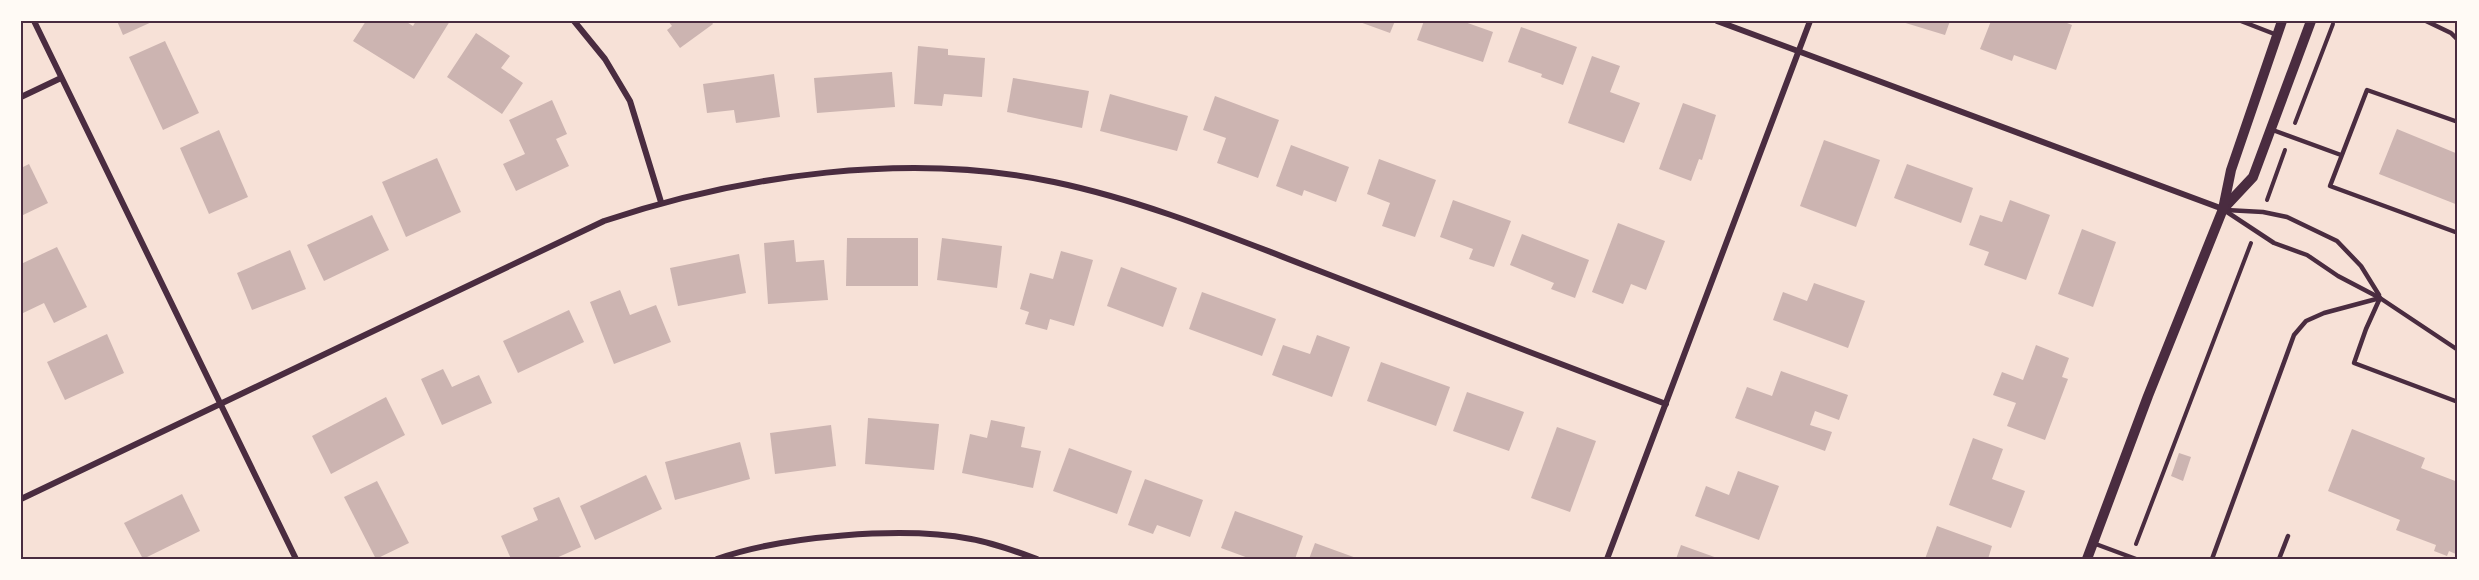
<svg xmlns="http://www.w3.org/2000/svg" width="2479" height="580" font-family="Montserrat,sans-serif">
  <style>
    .building { fill: #ccb4b1 }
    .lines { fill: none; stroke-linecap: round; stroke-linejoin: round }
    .path { stroke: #4a2c40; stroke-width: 4 }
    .service { stroke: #4a2c40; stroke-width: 4.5 }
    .minor { stroke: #4a2c40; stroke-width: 6 }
    .tertiary { stroke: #4a2c40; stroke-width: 10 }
    .neatline { fill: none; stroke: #4a2c40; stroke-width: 2 }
  </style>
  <rect width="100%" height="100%" fill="#f7e1d7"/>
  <g class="building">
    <polygon points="117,21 154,21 123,35"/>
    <polygon points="366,21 405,21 413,26 416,21 450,21 414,79 353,41"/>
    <polygon points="668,21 711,21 713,24 680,48 667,30 672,26"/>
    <polygon points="1357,21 1395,21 1390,33"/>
    <polygon points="1424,21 1462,21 1493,32 1483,62 1417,40"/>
    <polygon points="1899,21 1950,21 1945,35"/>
    <polygon points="1991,21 2062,21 2072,25 2056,70 2014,55 2012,61 1980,49"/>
    <polygon points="1521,27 1577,47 1563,85 1541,77 1542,74 1508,62"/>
    <polygon points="476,33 510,56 501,68 523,83 502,114 447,77"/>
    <polygon points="165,41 199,113 163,130 129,57"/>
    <polygon points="918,46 948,49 948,55 985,58 982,97 944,94 942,106 914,104"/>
    <polygon points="1592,56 1620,66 1610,92 1640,103 1624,143 1568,123"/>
    <polygon points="892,72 895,107 817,113 814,78"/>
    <polygon points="774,74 780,117 736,123 734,110 707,113 703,84"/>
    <polygon points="1013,78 1089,91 1082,128 1007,112"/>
    <polygon points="1110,94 1188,116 1177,151 1100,131"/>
    <polygon points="1215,96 1279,120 1258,178 1217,163 1226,138 1203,130"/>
    <polygon points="552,100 567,134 556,139 569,166 516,191 503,164 525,154 509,120"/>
    <polygon points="1683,103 1716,115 1702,160 1699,159 1691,181 1659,169"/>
    <polygon points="2397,129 2458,154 2458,205 2379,174"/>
    <polygon points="219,130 248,197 209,214 180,148"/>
    <polygon points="1824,140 1880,160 1856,227 1800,206"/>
    <polygon points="1291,145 1349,167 1336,202 1304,190 1302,196 1276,186"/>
    <polygon points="437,158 461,212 406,237 382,182"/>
    <polygon points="1379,159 1436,180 1415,237 1382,226 1390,203 1367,194"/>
    <polygon points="29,164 48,203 21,216 21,168"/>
    <polygon points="1907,164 1973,188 1961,223 1894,198"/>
    <polygon points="1453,200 1511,221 1494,267 1469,259 1473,249 1440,237"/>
    <polygon points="2010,200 2050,215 2026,280 1984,265 1989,252 1969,245 1980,215 2002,222"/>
    <polygon points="372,215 389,250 324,281 307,245"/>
    <polygon points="1618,223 1665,241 1646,290 1631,284 1623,304 1592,292"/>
    <polygon points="2082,229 2116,242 2093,307 2058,294"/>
    <polygon points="1522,234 1589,260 1575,298 1551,289 1554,283 1510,265"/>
    <polygon points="847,238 918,238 918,286 846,286"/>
    <polygon points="942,238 1002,246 997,288 937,280"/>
    <polygon points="794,240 796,262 824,260 828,300 768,304 764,243"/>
    <polygon points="57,247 87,307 54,323 44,303 21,314 21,264"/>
    <polygon points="290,250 306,289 252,310 237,273"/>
    <polygon points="1061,251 1093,260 1074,326 1050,319 1047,330 1025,324 1029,312 1020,309 1030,273 1053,279"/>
    <polygon points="739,254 746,293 678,306 670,268"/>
    <polygon points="1121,267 1177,288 1163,327 1107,306"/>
    <polygon points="1814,283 1865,301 1848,348 1773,320 1783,292 1807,301"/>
    <polygon points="620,290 630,315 656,305 671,342 614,364 590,302"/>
    <polygon points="1202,292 1276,319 1262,356 1189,329"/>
    <polygon points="569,310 584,342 518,373 503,341"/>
    <polygon points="107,334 124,373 65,400 47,362"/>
    <polygon points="1317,335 1350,347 1332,397 1272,375 1283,345 1310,354"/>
    <polygon points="2036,345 2069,358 2062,377 2068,379 2045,440 2007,426 2016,403 1993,395 2002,372 2023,380"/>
    <polygon points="1381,362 1450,387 1436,426 1367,401"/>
    <polygon points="443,369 452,387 479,375 492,403 442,425 421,379"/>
    <polygon points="1781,371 1848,395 1839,420 1815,411 1810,425 1832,432 1825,451 1735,418 1747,387 1772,396"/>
    <polygon points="1467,392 1524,412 1509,451 1453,431"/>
    <polygon points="386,397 405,435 331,474 312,436"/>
    <polygon points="868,418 939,424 934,470 865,464"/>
    <polygon points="991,420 1025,427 1021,447 1041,451 1033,488 962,473 970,434 987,438"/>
    <polygon points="831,425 836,466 775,474 770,433"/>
    <polygon points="1557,427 1596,441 1570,512 1531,498"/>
    <polygon points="2352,429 2425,458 2421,468 2458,482 2458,555 2449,551 2447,556 2434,551 2436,545 2396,530 2400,520 2328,491"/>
    <polygon points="1973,438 2003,449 1992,479 2025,491 2011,528 1949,505"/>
    <polygon points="740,442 750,479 675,500 665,462"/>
    <polygon points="1069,448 1132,471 1117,514 1053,491"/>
    <polygon points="2179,453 2191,457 2183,481 2171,476"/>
    <polygon points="1738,471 1779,486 1759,540 1695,516 1706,486 1729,495"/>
    <polygon points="646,475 662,509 595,540 580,506"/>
    <polygon points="1145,479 1203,500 1190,537 1157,525 1153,534 1128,525"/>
    <polygon points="377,481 409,543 376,559 344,497"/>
    <polygon points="182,494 200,531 143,559 124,523"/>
    <polygon points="559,497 581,547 554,559 549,559 548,557 543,559 511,559 501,536 538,520 533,508"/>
    <polygon points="1235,511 1303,536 1295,559 1251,559 1221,548"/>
    <polygon points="1937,526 1992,546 1988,559 1925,559"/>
    <polygon points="1315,543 1359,559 1309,559"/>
    <polygon points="1681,545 1720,559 1676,559"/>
  </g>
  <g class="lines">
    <g class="path">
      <polyline points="2295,123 2333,24"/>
      <polyline points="2267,200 2285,150"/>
      <polyline points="2136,544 2251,243"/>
    </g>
    <g class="service">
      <polyline points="2241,21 2277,35"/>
      <polyline points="2426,21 2451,33 2458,40"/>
      <polyline points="2458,122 2367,90 2330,186 2458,233"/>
      <polyline points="2270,129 2341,155"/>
      <polyline points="2224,210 2274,243 2307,255 2338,276 2380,298 2458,350"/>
      <polyline points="2226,210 2263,212 2287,217 2337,241 2361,266 2379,295"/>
      <polyline points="2380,298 2366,329 2354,363 2458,402"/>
      <polyline points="2093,543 2136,559"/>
      <polyline points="2212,559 2294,335 2306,321 2324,313 2380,298"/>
      <polyline points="2279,559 2288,536"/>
    </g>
    <g class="minor">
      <polyline points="34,21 296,559"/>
      <polyline points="574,21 605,59 630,101 661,202"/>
      <polyline points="1717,21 2223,209"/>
      <polyline points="21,97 61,78"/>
      <path d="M21 499 604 221C742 175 909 151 1054 182 1145 201 1231 237 1317 270 1434 315 1549 360 1666 404"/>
      <path d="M717 559C782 536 903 526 971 539 994 543 1015 551 1037 559"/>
      <polyline points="1607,559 1810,21"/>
    </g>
    <g class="tertiary">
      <polyline points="2223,209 2253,177 2311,21"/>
      <polyline points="2087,559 2148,396 2223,209 2231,170 2282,21"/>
    </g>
  </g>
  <rect width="2479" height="580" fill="none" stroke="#fffaf5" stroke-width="45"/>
  <rect x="22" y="22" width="2434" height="536" class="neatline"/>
</svg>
